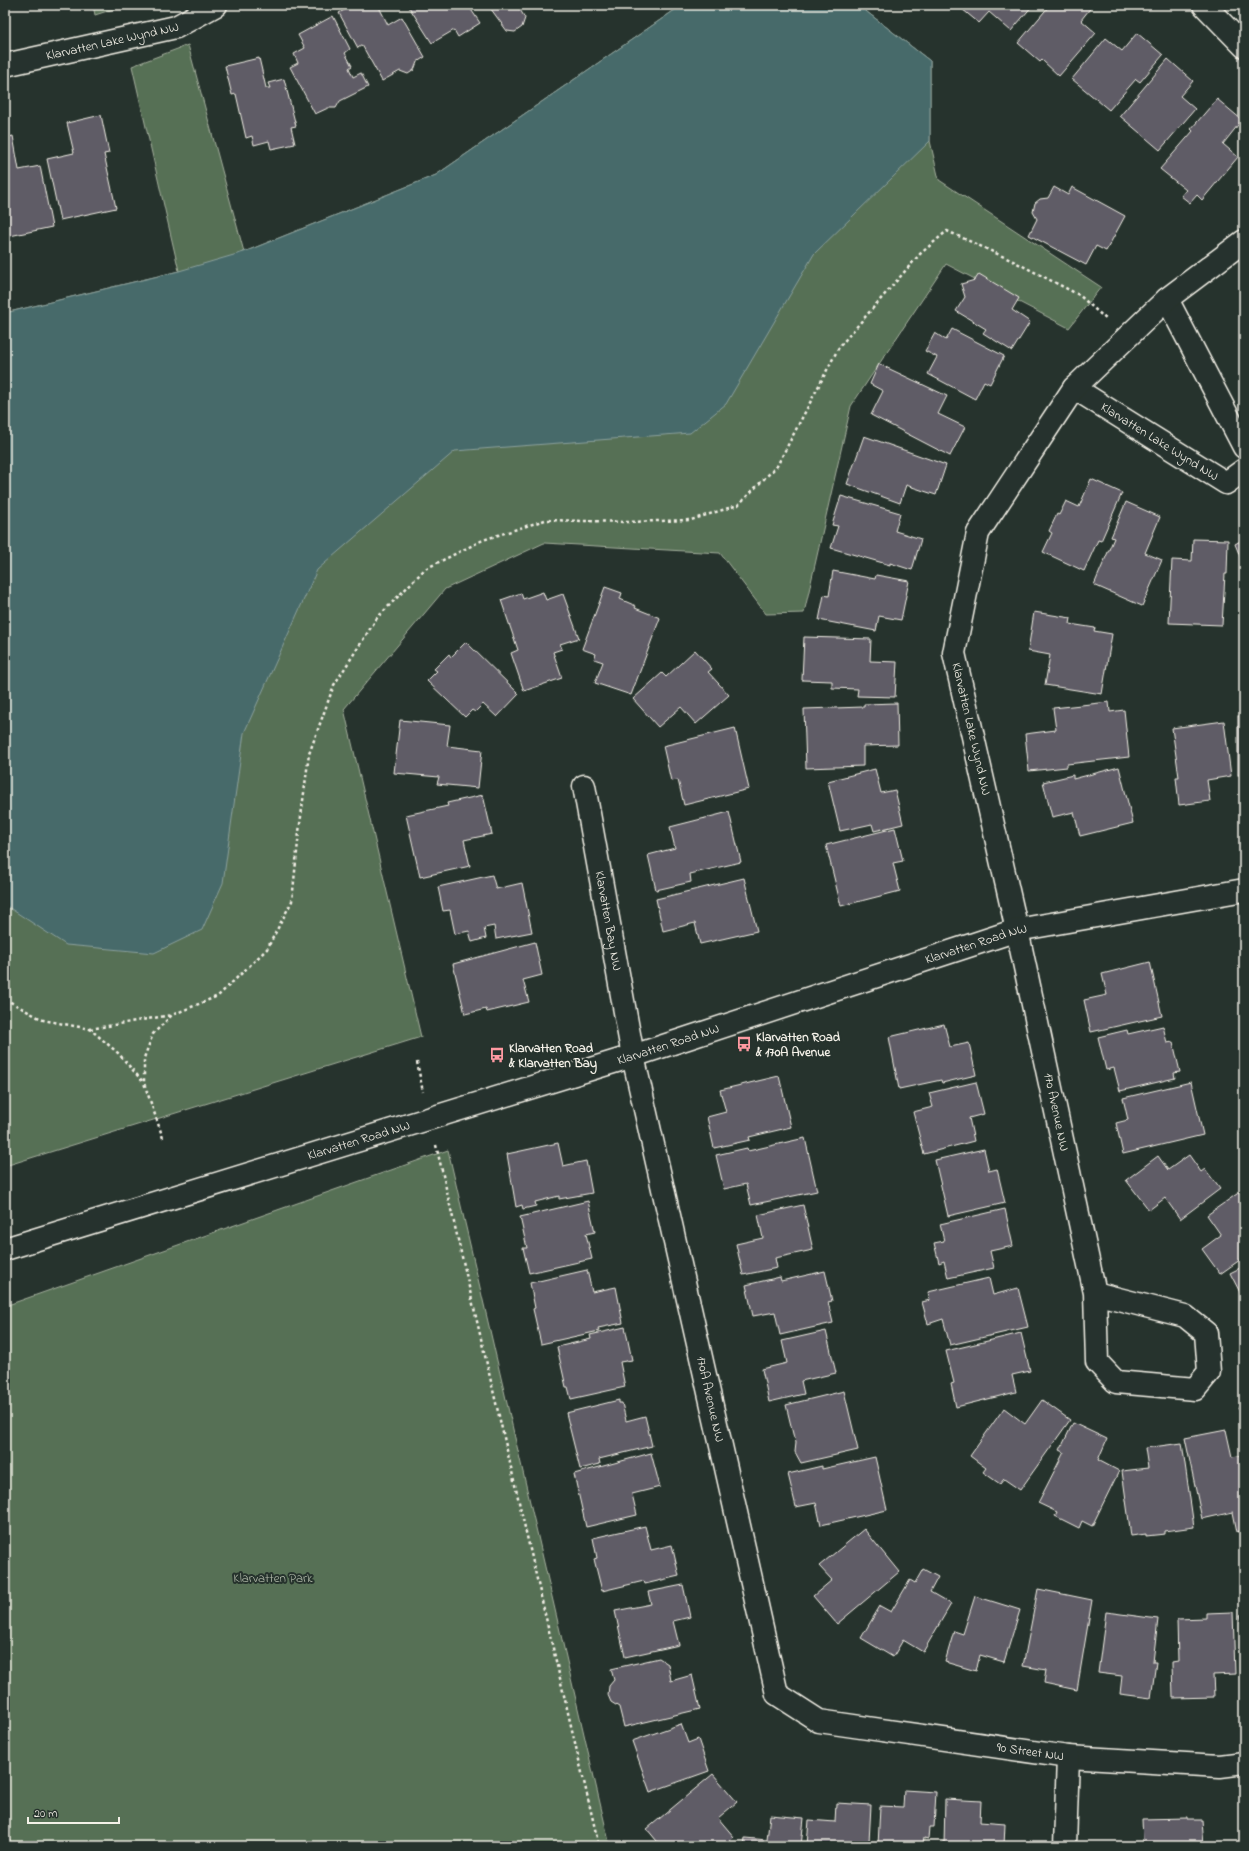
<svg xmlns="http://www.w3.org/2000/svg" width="1249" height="1851" font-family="'Indie Flower',sans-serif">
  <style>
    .green { fill: #566f55; stroke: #a5b09e }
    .water { fill: #476b6b; stroke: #8ca19d }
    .building { fill: #5f5b66; stroke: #f4f1e8 }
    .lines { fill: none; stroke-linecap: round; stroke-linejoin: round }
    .minor-casing { stroke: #f4f1e8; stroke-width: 25 }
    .tertiary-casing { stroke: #f4f1e8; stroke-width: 25 }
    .path { stroke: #f4f1e8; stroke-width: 2.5; stroke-dasharray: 3 3; stroke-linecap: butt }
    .minor { stroke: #26332d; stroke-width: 22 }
    .tertiary { stroke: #26332d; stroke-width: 22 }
    .labels { text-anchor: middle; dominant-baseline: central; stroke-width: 4; stroke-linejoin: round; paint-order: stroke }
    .street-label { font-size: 13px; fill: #f4f1e8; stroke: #26332d }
    .poi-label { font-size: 13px; font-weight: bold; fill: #f4f1e8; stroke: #26332d; text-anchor: start }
    .park-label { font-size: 13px; fill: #b5bdad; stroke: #26332d }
  </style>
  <rect width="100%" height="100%" fill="#26332d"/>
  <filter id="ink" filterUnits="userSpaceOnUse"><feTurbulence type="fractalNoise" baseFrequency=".025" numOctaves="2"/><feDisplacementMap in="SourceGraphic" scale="8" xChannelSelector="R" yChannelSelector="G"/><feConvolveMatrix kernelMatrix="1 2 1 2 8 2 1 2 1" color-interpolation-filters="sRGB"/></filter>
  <g filter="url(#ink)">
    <g class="green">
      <polygon points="93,5 126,5 95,15"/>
      <polygon points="682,5 858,5 930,61 930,141 939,180 1101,287 1069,328 946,264 851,406 804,613 766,614 720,553 544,543 445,589 344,709 421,1037 5,1166 5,313 179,271 132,66 188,45 244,252 436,175"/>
      <polygon points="448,1150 610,1846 5,1846 5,1306"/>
    </g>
    <polygon class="water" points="682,5 858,5 930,61 930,141 814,254 726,404 690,433 455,451 317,570 244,733 223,883 202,930 154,953 66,945 5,905 5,313 179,271 244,252 436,175"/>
    <g class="building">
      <polygon points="353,5 378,5 388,25 402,17 425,57 417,62 414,70 408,74 400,71 382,81 362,45 358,48 339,13"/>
      <polygon points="412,5 468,5 480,23 458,37 454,30 432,43 409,7"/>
      <polygon points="488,5 524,5 519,8 525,18 522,27 515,32 507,31"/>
      <polygon points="966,5 1033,5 1011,31 989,12 979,23 962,9"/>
      <polygon points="1050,5 1093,5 1081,20 1096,33 1059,76 1042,60 1040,62 1018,43"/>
      <polygon points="333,16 350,49 345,53 352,66 349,68 353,77 361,73 368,87 340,101 336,108 328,108 315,114 290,67 298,63 294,54 305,48 298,35"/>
      <polygon points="1137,33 1163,55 1140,82 1136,79 1109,110 1072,79 1106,38 1122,51"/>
      <polygon points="259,58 266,88 270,88 268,83 284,79 296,126 291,127 295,144 271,149 269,141 254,145 252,136 246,138 236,94 232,95 225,66"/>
      <polygon points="1168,59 1193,81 1180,96 1195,109 1160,150 1120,116"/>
      <polygon points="1217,99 1242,120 1223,144 1238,157 1202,200 1197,195 1190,203 1181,196 1186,190 1160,169 1193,131 1191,129"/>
      <polygon points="101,115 109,153 104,154 116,208 60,220 47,159 74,153 67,123"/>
      <polygon points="13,136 19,170 40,166 52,227 5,237 5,138"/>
      <polygon points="1054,187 1068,195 1072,187 1125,216 1106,251 1096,246 1086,265 1029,235 1037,219 1033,212 1035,203 1040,199 1048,198"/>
      <polygon points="979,274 1019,298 1012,310 1030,322 1012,351 983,333 986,329 956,311 965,297 961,284 975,280"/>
      <polygon points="952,329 1004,356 990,384 984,381 975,399 928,374 937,357 925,351 935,333 946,340"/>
      <polygon points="879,364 947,396 938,414 965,427 950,456 871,415 883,391 870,384"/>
      <polygon points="864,436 946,465 936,495 906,485 900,503 847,484"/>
      <polygon points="1091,479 1122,493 1101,541 1098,540 1084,571 1043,552 1052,533 1049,531 1057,514 1059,515 1066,501 1079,507"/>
      <polygon points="841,496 900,513 895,531 921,539 912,570 890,563 890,565 831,548 838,526 832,525"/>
      <polygon points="1126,502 1160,517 1145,553 1162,560 1142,606 1094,585 1114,538 1111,537"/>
      <polygon points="1193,539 1228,540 1227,574 1225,574 1222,625 1169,623 1172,560 1192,561"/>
      <polygon points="1244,539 1244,566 1235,544"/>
      <polygon points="833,571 875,579 876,575 909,581 901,620 879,616 876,631 819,620 824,595 829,596"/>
      <polygon points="605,587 622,593 620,599 636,606 635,608 660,618 631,695 595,683 603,662 594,659 596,654 582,649"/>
      <polygon points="543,592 546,600 563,594 579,638 560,644 562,649 553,652 562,678 524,691 511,653 518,650 501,600 521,593 523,599"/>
      <polygon points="1034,612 1071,618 1070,624 1095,628 1094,631 1112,634 1102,694 1045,685 1050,655 1028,651"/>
      <polygon points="804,637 871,639 870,661 897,662 895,697 857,696 858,689 832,688 832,681 802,680"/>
      <polygon points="466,642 519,694 497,717 483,704 475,712 472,710 465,717 427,681 437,671 434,669 449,654 451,657"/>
      <polygon points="695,650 712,669 708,672 729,695 696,724 681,707 658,727 633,699 662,673 666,677"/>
      <polygon points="1109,702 1110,712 1124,710 1129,757 1067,764 1067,767 1029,771 1025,734 1056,730 1053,708"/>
      <polygon points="897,703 898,745 863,746 863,766 806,768 804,709 864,707 864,704"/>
      <rect x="1238" y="716" width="6" height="59"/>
      <polygon points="400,720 450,725 447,746 482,750 478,788 437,784 439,777 394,773"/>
      <polygon points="1224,721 1231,776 1207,780 1210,801 1179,805 1176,777 1179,777 1172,728"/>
      <polygon points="735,728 749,789 684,805 678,780 671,781 663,746"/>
      <polygon points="1119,767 1133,823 1080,836 1074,812 1052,817 1043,782 1073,775 1073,779"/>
      <polygon points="875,769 881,793 895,790 903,824 874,831 872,824 840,831 828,781"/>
      <polygon points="483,795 492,834 464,840 470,866 420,877 406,815 448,806 447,803"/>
      <polygon points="729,812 741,862 690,874 691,882 656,890 648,855 675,848 670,827"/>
      <polygon points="895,828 903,861 893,863 900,891 841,906 826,845"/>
      <polygon points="492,875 496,889 522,883 532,932 496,939 494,926 484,928 486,938 472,942 469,931 455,934 450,910 443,911 438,887"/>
      <polygon points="744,878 757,931 700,944 695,923 663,931 656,899"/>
      <polygon points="535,942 542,975 523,980 529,1002 487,1012 486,1009 465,1014 453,964"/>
      <polygon points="1150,962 1162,1016 1091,1032 1084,1000 1107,995 1102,974"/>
      <polygon points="944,1024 950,1047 969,1043 976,1075 942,1083 941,1080 899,1089 889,1037"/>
      <polygon points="1163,1026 1167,1043 1173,1042 1180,1072 1174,1073 1175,1078 1120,1091 1114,1068 1106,1070 1098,1037 1127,1030 1128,1034"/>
      <polygon points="779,1076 791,1127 749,1137 750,1140 714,1148 707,1117 726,1112 720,1090"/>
      <polygon points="976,1082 984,1114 969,1118 974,1141 924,1154 913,1112 933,1107 929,1093"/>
      <polygon points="1191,1082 1203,1135 1123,1154 1116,1123 1128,1120 1123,1098"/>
      <polygon points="805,1138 817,1191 751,1205 746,1184 724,1189 716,1155 747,1148 748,1151"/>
      <polygon points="558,1143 563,1166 586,1161 592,1193 559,1199 559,1196 535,1202 536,1206 523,1209 522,1205 516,1207 507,1154"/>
      <polygon points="984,1149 989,1171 997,1169 1005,1203 948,1216 935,1160"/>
      <polygon points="1189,1155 1201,1172 1205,1169 1220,1189 1180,1219 1165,1198 1149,1210 1126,1180 1158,1156 1168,1170"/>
      <polygon points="1244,1189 1244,1257 1220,1274 1202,1249 1221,1235 1207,1215"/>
      <polygon points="588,1201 595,1232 586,1234 592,1259 529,1273 523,1248 527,1248 520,1217"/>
      <polygon points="803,1205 813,1250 775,1258 777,1268 743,1275 736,1244 763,1238 758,1215"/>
      <polygon points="1005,1209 1013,1246 990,1251 994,1268 948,1278 944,1261 939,1263 934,1243 944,1241 940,1224"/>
      <polygon points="1244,1266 1244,1300 1230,1273"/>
      <polygon points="587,1270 592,1292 616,1287 623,1323 598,1328 599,1331 541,1344 533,1309 535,1308 530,1283"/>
      <polygon points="825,1271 832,1301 828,1302 833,1323 780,1335 775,1312 753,1316 746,1285 780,1277 781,1281"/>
      <polygon points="989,1278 993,1295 1018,1288 1028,1327 950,1345 943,1319 928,1324 922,1302 930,1300 928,1292"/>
      <polygon points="625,1327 632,1360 620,1362 625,1387 571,1399 568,1387 566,1387 557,1347 591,1339 590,1335"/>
      <polygon points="826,1331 836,1373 801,1381 804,1394 769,1402 762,1369 787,1363 782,1341"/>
      <polygon points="1021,1333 1030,1371 1012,1375 1016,1392 956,1407 951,1384 954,1383 946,1351"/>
      <polygon points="844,1391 858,1450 801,1463 795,1452 796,1443 795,1438 794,1438 786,1405"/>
      <polygon points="1244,1395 1244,1412 1238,1409"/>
      <polygon points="619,1400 619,1403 622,1403 626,1421 645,1416 652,1446 599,1459 600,1464 580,1469 566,1413"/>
      <polygon points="1042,1400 1070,1420 1020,1490 1004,1479 1000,1484 983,1472 986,1468 970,1456 1004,1408 1025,1424"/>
      <polygon points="1073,1423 1107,1439 1098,1460 1119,1471 1092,1526 1082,1521 1079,1528 1055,1516 1057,1512 1038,1503 1064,1452 1060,1450"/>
      <polygon points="1226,1430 1232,1457 1244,1455 1244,1530 1237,1532 1233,1512 1202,1519 1185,1438"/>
      <polygon points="1182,1443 1194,1527 1165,1531 1165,1534 1146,1536 1146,1534 1131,1536 1122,1471 1148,1468 1145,1448"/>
      <polygon points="651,1453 660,1487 632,1494 637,1515 586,1527 574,1474"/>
      <polygon points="875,1457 887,1510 821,1525 816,1503 796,1507 788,1474 822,1466 822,1469"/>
      <polygon points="645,1526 651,1550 672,1545 679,1576 645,1584 644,1581 602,1591 594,1559 597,1558 593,1538"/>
      <polygon points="864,1529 899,1572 837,1624 813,1596 832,1580 819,1566"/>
      <polygon points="923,1569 938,1577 930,1592 951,1604 923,1652 903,1640 893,1657 861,1638 880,1606 891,1612 910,1580 915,1583"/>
      <polygon points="683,1585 690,1617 673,1621 679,1645 625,1657 615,1611 651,1604 648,1592"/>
      <polygon points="1038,1589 1092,1600 1077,1690 1044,1683 1046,1670 1023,1666"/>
      <polygon points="975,1596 1020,1610 1004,1662 980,1655 976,1671 945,1662 954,1631 963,1634"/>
      <polygon points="1106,1612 1158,1619 1153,1662 1156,1662 1151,1698 1120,1694 1122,1676 1098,1673"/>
      <polygon points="1233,1612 1235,1674 1213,1675 1214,1697 1173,1698 1172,1663 1178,1662 1177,1619 1206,1618 1206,1613"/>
      <polygon points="1244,1615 1244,1631 1240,1616"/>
      <polygon points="659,1658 668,1664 671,1681 692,1675 700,1709 624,1727 619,1707 611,1702 608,1695 609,1686 614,1680 611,1669"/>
      <polygon points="681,1724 688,1743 698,1739 709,1771 650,1792 632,1741"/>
      <polygon points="713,1774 737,1802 718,1818 734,1837 724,1846 661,1846 647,1829"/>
      <polygon points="904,1790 936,1792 934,1827 929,1827 928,1839 924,1838 923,1846 878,1846 880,1806 903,1807"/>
      <polygon points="945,1799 981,1801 980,1822 1005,1824 1004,1846 944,1846"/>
      <polygon points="836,1803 871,1805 869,1842 865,1842 865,1846 807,1846 809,1820 835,1822"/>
      <polygon points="770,1815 804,1818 801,1846 744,1846 745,1838 767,1840"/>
      <polygon points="1187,1818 1187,1820 1202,1820 1204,1846 1119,1846 1119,1844 1143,1843 1142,1819"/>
    </g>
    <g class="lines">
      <g class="minor-casing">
        <g id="minor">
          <polyline points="1204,5 1244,46"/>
          <path id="s1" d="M5 65 176 27 216 5"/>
          <polyline points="1167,299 1244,447"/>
          <path id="s2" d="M1074 388 1226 483 1244 470"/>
          <path id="s3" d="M584 786 633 1056 777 1694 819 1721 1068 1757 1220 1766 1244 1763"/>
          <polyline points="1095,1293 1185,1316 1206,1333 1209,1372 1195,1389 1116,1382 1097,1362 1095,1293 1017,930 954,653 978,533 1074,388 1167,299 1244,241"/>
          <polyline points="1065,1846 1068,1757"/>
        </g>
      </g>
      <g class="tertiary-casing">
        <g id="tertiary">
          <path id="s4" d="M5 1249 633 1056 1017 930 1244 890"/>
        </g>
      </g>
      <g class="path">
        <polyline points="5,999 43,1020 90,1029 118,1053 144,1083"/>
        <polyline points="90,1029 171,1015"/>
        <polyline points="417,1062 423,1092"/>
        <polyline points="163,1138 144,1083 144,1058 153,1034 172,1015 218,996 267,949 292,901 299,832 309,754 334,685 377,618 425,569 483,540 545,520 627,522 691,520 738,505 777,466 839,347 920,254 947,231 1013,261 1079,295 1107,320"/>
        <polyline points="436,1145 599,1846"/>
      </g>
      <use href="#minor" class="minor"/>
      <use href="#tertiary" class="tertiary"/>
    </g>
  </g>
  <defs>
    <g id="bus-bare" transform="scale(1.2)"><path d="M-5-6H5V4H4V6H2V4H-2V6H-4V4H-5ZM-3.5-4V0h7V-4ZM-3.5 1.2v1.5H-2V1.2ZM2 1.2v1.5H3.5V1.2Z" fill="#ff9aa2" stroke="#26332d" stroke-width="2.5" paint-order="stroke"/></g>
  </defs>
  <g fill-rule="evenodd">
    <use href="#bus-bare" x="744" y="1044"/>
    <use href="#bus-bare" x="497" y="1055"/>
  </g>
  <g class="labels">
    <g class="street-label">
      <text stroke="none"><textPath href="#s1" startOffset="110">Klarvatten Lake Wynd NW</textPath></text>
      <text stroke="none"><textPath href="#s2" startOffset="101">Klarvatten Lake Wynd NW</textPath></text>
      <text transform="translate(971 729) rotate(77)">Klarvatten Lake Wynd NW</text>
      <text stroke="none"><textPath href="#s3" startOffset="137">Klarvatten Bay NW</textPath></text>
      <text stroke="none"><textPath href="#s4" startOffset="1018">Klarvatten Road NW</textPath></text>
      <text stroke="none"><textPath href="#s4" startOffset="694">Klarvatten Road NW</textPath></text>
      <text transform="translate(1056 1112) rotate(78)">170 Avenue NW</text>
      <text stroke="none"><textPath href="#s4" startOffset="370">Klarvatten Road NW</textPath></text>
      <text stroke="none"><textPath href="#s3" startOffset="626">170A Avenue NW</textPath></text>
      <text stroke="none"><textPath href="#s3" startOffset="1192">90 Street NW</textPath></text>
    </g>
    <g class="poi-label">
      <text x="756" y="1037">Klarvatten Road<tspan x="756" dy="15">&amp; 170A Avenue</tspan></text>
      <text x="509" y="1048">Klarvatten Road<tspan x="509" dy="15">&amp; Klarvatten Bay</tspan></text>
    </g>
    <g class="park-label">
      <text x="273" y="1578">Klarvatten Park</text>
    </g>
  </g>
  <rect width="1249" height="1851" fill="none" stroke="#26332d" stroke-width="20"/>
  <rect x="10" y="10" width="1229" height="1831" fill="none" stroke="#f4f1e8" stroke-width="1.5" filter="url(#ink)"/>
  <path d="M28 1817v6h91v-6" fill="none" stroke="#f4f1e8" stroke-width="2"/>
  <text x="34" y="1817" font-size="12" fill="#f4f1e8" stroke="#26332d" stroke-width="3" paint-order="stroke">20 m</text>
</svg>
